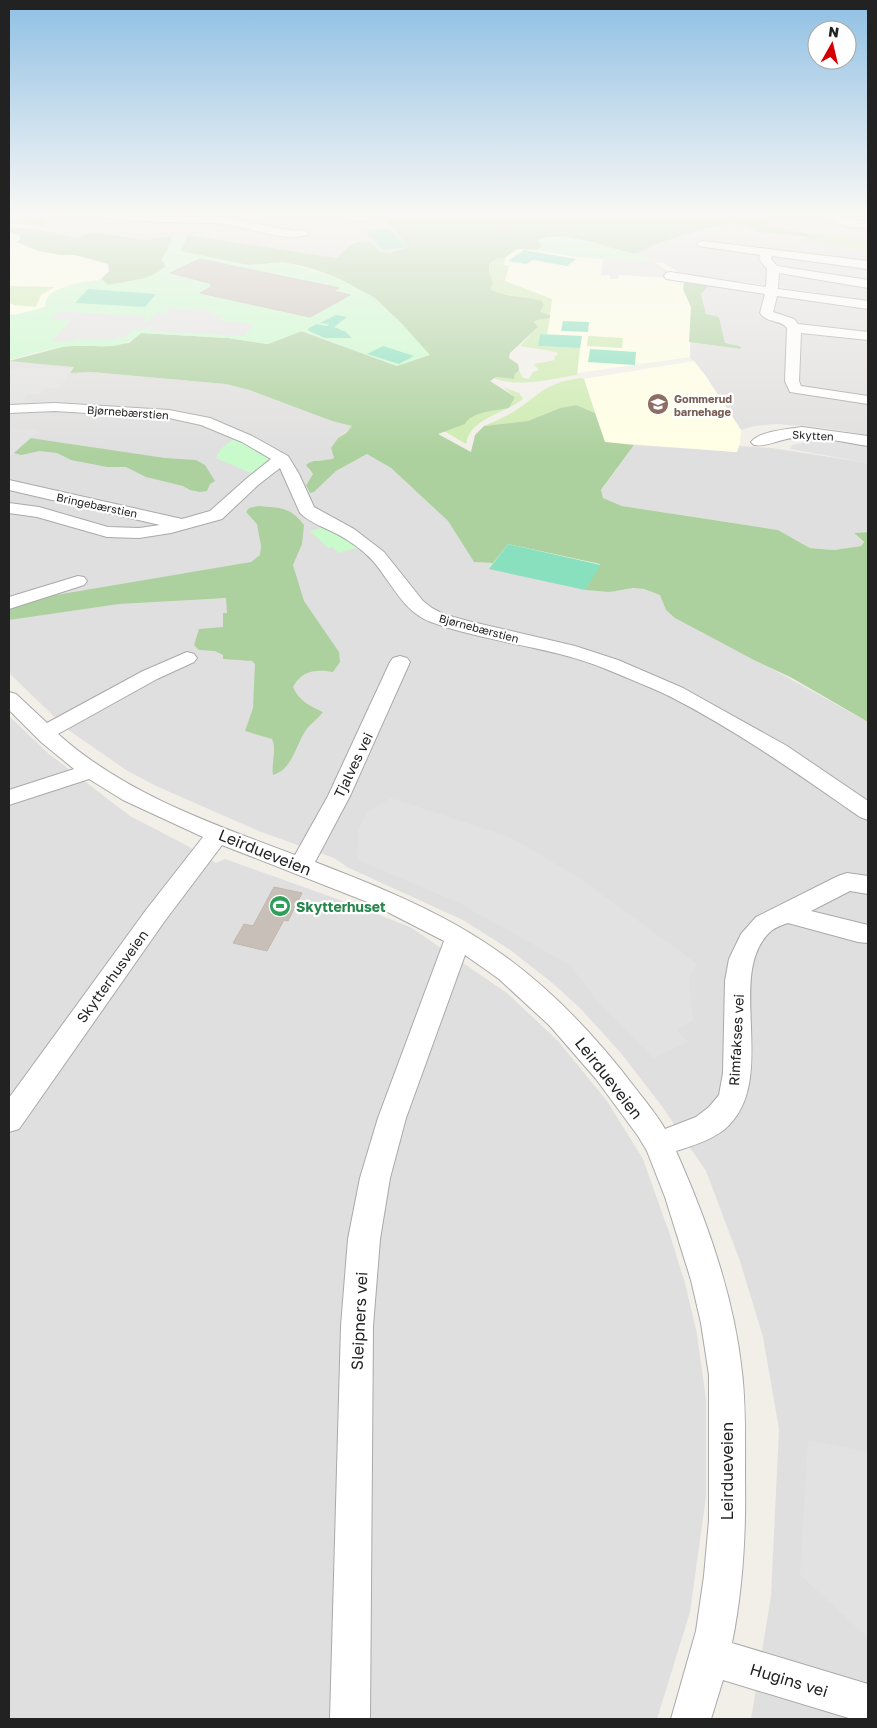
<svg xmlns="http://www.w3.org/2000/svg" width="877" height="1728" font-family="'Golos Text',sans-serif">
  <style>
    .residential { fill: #e0dfdf }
    .education { fill: #ffffe5 }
    .grass { fill: #cdebb0 }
    .forest { fill: #add19e }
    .park { fill: #c8facc }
    .pitch { fill: #88e0be }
    .parking { fill: #e2e2e2 }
    .building { fill: #c7bfb8; stroke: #c4b6ab }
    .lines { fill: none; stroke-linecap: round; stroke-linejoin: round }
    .street-casing { stroke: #a9a9a9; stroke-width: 2 }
    .street { fill: #fff; fill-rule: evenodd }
    .labels { text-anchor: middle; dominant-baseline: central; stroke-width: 4.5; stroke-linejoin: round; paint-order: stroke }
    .far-education-label { font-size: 11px; font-weight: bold; fill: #785e54; stroke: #fff; text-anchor: start }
    .far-street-label { font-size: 11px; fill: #222; stroke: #fff }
    .street-label { font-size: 14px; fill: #222; stroke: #fff }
    .leisure-label { font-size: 14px; font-weight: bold; fill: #27864d; stroke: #fff; text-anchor: start }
    .near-street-label { font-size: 16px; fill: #222; stroke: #fff }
  </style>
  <rect width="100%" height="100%" fill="#f2efe9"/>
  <g class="residential">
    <polygon points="66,213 370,213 383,217 408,247 390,253 380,252 355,241 348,245 337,258 187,235 169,235 147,240 121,235 87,233 78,238 45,231 43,227 47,221"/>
    <polygon points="767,213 868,213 868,240 766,226"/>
    <polygon points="730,223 747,226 757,232 803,238 802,241 839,245 868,251 868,301 740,281 731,283 684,276 663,263 635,254 659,243 697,231"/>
    <polygon points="709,285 834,304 868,308 868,435 824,428 777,424 754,426 741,430 705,375 690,357 689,342 740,349 740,346 725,343 719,317 707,315 701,294"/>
    <polygon points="9,361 74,367 78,373 91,372 226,384 249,390 332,421 353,426 338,438 331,448 334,458 327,460 317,460 308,469 313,474 306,484 314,492 336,471 367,454 391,468 448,521 474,562 493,563 610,592 632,588 644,589 661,595 666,610 868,722 868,1719 751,1719 771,1596 779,1429 763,1337 740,1261 706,1171 661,1105 620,1052 580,1008 550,981 509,949 463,920 349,868 334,858 261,832 156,786 126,770 67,729 9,673"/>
    <polygon points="634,445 736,452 739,446 772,448 868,463 868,532 854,533 864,543 861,546 834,550 810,548 778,530 622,506 603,498 601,491"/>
    <polygon points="9,716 49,754 130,816 186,845 216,863 225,859 351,904 410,927 422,935 507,993 558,1041 607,1101 643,1159 670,1235 685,1283 697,1334 706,1399 706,1497 690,1612 657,1719 9,1719"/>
  </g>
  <g class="education">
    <polygon points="9,231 20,236 20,240 17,242 61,255 75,255 87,258 108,265 109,271 101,279 72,284 64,287 46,307 15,315 9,314"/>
    <polygon points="526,248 576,257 663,263 684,276 693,277 683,289 691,307 690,357 577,373 580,348 540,334 547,334 552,299 504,281 508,266 503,265 503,262 506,260 504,258 517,249"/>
    <polygon points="694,361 705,375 741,430 740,443 737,452 605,442 584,379"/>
  </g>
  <g class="grass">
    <polygon points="9,213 24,213 33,218 25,225 9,224"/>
    <polygon points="814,233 868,240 868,251 839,245 802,241 803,238 814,238 816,235"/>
    <path d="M499 258H504L506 260 503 262 505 263 504 265 509 266 505 281 552 299 550 315 540 312 544 305C526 295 510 298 490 290L489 264Z"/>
    <polygon points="9,286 54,287 55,287 41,295 36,307 15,305 9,303"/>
    <path d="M550 318 547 334H540L538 346 580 348 577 375C550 379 521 388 493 378L496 377 514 379 515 374 519 370 523 378 529 379 533 372 539 370 534 364 555 360 554 357 558 354 556 352 520 346 538 327 534 322 537 320Z"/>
    <polygon points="588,336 623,338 622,348 587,346"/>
    <path d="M581 378 584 379 595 413 576 405 560 408 528 421 484 426C496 421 508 416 519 408 543 391 549 382 581 378Z"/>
    <path d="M503 387 519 393 523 399C504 414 470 418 466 444L444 431 464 424C471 412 497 410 509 407L515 397Z"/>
  </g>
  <g class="forest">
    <polygon points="24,213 66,213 47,221 43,227 25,225 33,218"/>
    <path d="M370 213H461L519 220 521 219 509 213H767L766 217 768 222 767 226 817 235V237L814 238 757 232 747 226 730 223 697 231 659 243 635 254 562 236 538 240 542 246 537 250 517 249 504 258H498L489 264V271L493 284 491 286V290C509 298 523 296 542 301L544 305 540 312 550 315V318L537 320 534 322 538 327 510 353 509 358 518 364 519 370 515 374 514 379 496 377 490 381 515 397 509 408C497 410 471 412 465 424L438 434 471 452 475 435 484 426 528 421 560 408 576 405 595 413 605 442 634 445 601 490 603 498 622 506 778 530 810 548 834 550 861 546 864 542 854 533 868 532V722L792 678 754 660 675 618 666 610 660 595 644 589 633 588 610 592 585 590 600 564 508 544 493 563 474 562 448 521 391 468 367 454 336 471 314 492 310 493 306 485 313 474 306 465C314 458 324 462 334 458L331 448 338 438 346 433 352 426 332 421 249 390 226 384 91 372 70 373 73 367 9 361 66 346H106L129 343 141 333 228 338 268 344 301 331 397 366 403 325C372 293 332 270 287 263 274 261 261 266 249 265 226 264 203 256 181 251L187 235 337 258C347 246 353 240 370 241L380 252 390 253 408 247 383 217Z"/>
    <path d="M9 227 32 229 78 238 87 233H102L147 240 172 235 171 242 162 260 167 265C151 281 130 282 108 285L101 279 109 271 108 264 75 255H61L39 251 16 242 20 240V236L9 231Z"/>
    <polygon points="688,281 709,285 701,294 706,314 719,317 725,343 740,346 741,349 689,342 691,307 683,289 684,283"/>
    <polygon points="30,438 165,458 196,460 205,465 215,481 210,484 207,491 200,492 190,490 183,486 146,477 126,467 107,467 71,460 57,453 40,451 21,455 14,453"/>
    <path d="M258 506C279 508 290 506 304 525L302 544 293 565 304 601 339 652 340 662 333 672C316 669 302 670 293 687 298 700 310 706 323 712 318 719 311 723 306 730 296 744 293 769 273 775 271 763 277 750 272 739L245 731 253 708 255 664 252 661 223 659V655L215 651 199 650 194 645 199 629 223 627V613H227L226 598 119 604 9 620V609L23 603 50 596 251 562 260 555 261 546 257 524 246 512 249 508Z"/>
  </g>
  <g class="park">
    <path d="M172 235H187L181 251 248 265 286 263 338 278 375 298 403 325 430 355 397 366 302 331 268 344 228 338 141 333C117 355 92 342 63 347 45 349 27 355 9 360V314L15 315 45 307C44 284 85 284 101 279L108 285 151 277 166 266 162 260 171 242Z"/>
    <polygon points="562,236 589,241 663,263 576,257 537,250 542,246 537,240 547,237"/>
    <polygon points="232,440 242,440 275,460 253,474 216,458 221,449"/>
    <polygon points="324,527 360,547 338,553 333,547 328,548 310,531"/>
  </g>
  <g class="pitch">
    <polygon points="389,228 407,247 383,250 365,231"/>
    <polygon points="524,250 576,259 567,266 533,260 526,264 508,261"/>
    <polygon points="88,289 156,294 145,307 75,303"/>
    <polygon points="336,315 347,317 334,327 346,332 352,338 325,338 309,331 308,329 316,324 327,326 329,324 320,323"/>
    <polygon points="563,321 589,322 588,332 561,331"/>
    <polygon points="540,334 582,336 580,348 538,346"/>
    <polygon points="383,346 414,356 399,364 367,354"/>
    <polygon points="590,349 636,352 635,365 588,362"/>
    <polygon points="508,544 601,565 585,590 489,569"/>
  </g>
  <g class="parking">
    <polygon points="603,259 654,262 672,274 669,278 619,275 618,279 610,279 610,275 601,275"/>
    <polygon points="170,308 214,311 213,315 222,315 220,320 253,324 245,336 148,331 151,328 150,326 142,330 132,330 126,337 117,337 114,340 75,339 72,342 52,341 71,321 51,319 59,311 147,317 143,321 145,322 150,320 156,313 168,312"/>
    <polygon points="74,367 60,388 45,388 40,394 27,394 22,403 9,403 9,369"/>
    <polygon points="12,428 40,430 9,457 9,432"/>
    <polygon points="821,439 868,447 868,463 790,449 792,445"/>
    <polygon points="391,798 512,838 581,879 697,964 689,978 693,1020 677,1030 688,1042 653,1058 594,997 570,965 457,902 360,861 357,856 358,832 366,813"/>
    <polygon points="808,1440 868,1452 868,1638 800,1575"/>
  </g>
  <g class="building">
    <polygon points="200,259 339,288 334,291 350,295 310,317 200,293 213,286 210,285 213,284 170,273"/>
    <polygon points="274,887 302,893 288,921 284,920 267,951 233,943 244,924 253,926"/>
  </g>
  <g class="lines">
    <g class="street-casing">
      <g id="street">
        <path d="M89 213H136L163 217H220L294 231 303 230 309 233 307 235C279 243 242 223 212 223 195 223 97 221 89 213Z"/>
        <polygon points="331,213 349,213 367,217 369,219 363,222 333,215"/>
        <path d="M825 213H836L846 219 868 222V228C852 227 836 227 825 213Z"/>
        <path d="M703 241 868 261V269L772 256 771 259 777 266 868 280V288L779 273 778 289 868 301V309L777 296 773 312 794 319 798 324 868 332V340L801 333 799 381 801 386 868 396V404L790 392 785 381 787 328C780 319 768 324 760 313L765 294 666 279 664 276 666 273 670 272 766 287 767 269 759 259 760 255 699 246 697 244 699 242Z"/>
        <path d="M55 403 169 410 210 418 252 436 288 456 299 474 314 507 354 529 384 552 423 601 432 608 443 614 468 621 575 646 618 660 683 688 787 746 868 801V820L860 817C798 774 736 730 669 696 648 686 627 678 606 669 550 646 488 643 431 622 403 612 391 581 372 560 364 551 350 541 339 535 326 528 310 523 300 513L280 468 258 485 222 519 171 533 139 538 107 537 37 517 9 513V503L39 507 108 527 139 528 160 525 9 490V480L182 519 210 511 246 479 271 459 242 442 201 425 169 418 55 411 9 413V405Z"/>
        <path d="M802 427 868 436V446C847 443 824 437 803 437 786 436 766 448 754 445L751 442C759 431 789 429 802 427Z"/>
        <polygon points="78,576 84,577 87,581 84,585 9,609 9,597"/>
        <path d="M187 652 194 654 197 658 194 662 157 679 58 734C125 794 213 824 295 855L328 796 390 662 393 658 400 656 407 658 410 662 350 796 315 862C364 881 412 900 458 926 529 966 587 1024 636 1089 646 1102 657 1115 665 1129L696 1117 709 1107 719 1095 723 1073 725 981 729 959 741 934 756 917 838 876 847 873 868 876V894L850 891 811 911 868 925V943L858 942 788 923C782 925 776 927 771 931 723 974 781 1080 725 1129 711 1140 693 1146 676 1151 707 1221 734 1296 742 1372 746 1406 745 1443 745 1478 746 1533 743 1589 732 1643L868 1684V1719H852L723 1680 711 1719H671L696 1631 704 1576 709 1520V1375L701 1323 691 1280 665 1197 647 1151 638 1136 596 1079 550 1026 499 979 465 955 406 1118 390 1178 380 1239 373 1326 370 1719H330L341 1326 348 1239 360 1178 378 1118 444 941 370 903 222 845 164 922 19 1129 9 1132V1098L146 910 203 837 123 800 89 779 9 805V790L74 769 41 742 9 710V692L16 694 47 723 143 671Z"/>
      </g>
    </g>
    <use href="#street" class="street"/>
  </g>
  <linearGradient id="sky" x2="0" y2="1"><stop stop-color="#8fc0e4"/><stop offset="0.47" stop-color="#f9f8f5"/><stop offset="1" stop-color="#f9f8f5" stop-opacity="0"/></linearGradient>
  <rect width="877" height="454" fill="url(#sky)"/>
  <defs>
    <g id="school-disc" transform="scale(1.125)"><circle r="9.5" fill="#8d6e63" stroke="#fff"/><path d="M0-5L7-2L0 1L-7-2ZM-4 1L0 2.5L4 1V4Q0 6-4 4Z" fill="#fff"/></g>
    <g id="stadium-disc" transform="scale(1.125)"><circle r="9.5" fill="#2e9e5b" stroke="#fff"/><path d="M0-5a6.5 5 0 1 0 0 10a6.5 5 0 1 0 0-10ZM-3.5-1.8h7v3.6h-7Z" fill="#fff"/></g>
  </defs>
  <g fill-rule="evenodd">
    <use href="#school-disc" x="658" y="404"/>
    <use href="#stadium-disc" x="280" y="906"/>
  </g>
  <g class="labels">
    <g class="far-education-label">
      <text x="674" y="398">Gommerud<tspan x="674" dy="13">barnehage</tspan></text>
    </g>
    <g class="far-street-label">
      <text transform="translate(128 412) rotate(4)">Bjørnebærstien</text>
      <text transform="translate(813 435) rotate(3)">Skytten</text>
      <text transform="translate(97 505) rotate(12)">Bringebærstien</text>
      <text transform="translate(479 628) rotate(15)">Bjørnebærstien</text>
    </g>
    <g class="street-label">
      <text transform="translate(353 765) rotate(-64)">Tjalves vei</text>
      <text transform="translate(112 976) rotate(-54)">Skytterhusveien</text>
      <text transform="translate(736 1040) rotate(-87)">Rimfakses vei</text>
    </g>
    <g class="leisure-label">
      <text x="296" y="906">Skytterhuset</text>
    </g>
    <g class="near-street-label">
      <text transform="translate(265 852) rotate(22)">Leirdueveien</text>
      <text transform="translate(609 1078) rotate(52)">Leirdueveien</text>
      <text transform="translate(359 1321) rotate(-87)">Sleipners vei</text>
      <text transform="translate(727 1471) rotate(-90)">Leirdueveien</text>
      <text transform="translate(789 1680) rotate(17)">Hugins vei</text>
    </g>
  </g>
  <rect width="877" height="1728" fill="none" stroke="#222222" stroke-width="20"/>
  <g transform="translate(832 45) rotate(8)"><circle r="24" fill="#ffffff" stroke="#a7a7a7"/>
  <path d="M0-4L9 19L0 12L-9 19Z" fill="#d40000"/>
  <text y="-8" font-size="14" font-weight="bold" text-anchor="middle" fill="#222222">N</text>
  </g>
</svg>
